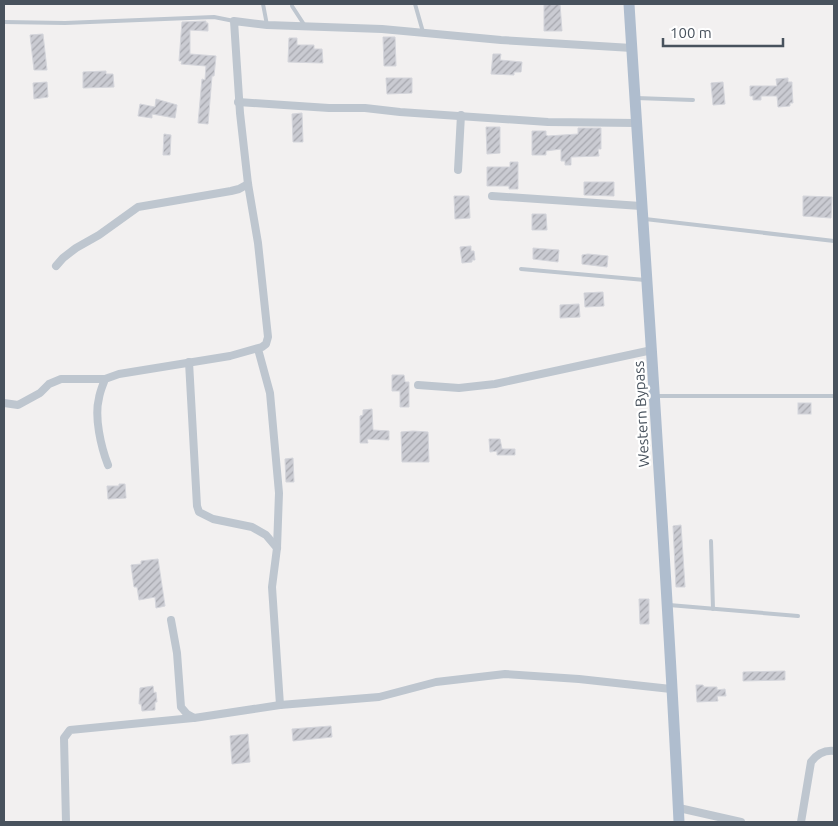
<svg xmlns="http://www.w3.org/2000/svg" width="838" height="826" font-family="Ubuntu,sans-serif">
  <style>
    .building { fill: url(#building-hatch); stroke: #d4d5db }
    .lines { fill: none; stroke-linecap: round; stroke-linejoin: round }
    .service { stroke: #bec6cf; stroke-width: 4 }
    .minor { stroke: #bec6cf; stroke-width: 8 }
    .primary { stroke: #afbdce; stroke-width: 11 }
    .labels { text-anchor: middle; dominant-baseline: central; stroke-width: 4.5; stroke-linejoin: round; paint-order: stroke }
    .street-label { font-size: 15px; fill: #48525d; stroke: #fff }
  </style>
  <defs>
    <pattern id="building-hatch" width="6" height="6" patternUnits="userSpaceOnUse" patternTransform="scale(1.25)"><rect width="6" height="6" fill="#cacbd2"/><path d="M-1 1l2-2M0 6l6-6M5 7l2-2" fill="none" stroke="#a6a7ae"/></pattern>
  </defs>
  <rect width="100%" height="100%" fill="#f2f0f0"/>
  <g class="building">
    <polygon points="544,4 560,4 562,31 544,31"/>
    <polygon points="206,21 206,23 208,23 208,31 190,30 190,54 216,56 214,76 212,76 208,124 198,123 202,79 205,80 206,66 181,64 182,61 179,61 182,22"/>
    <polygon points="43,34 47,70 34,70 30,35"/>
    <polygon points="383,37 395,37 396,66 384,66"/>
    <polygon points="289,38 297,38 297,45 314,45 314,49 322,49 323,63 288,62"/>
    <polygon points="493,54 501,54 500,60 522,62 521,72 514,72 514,75 491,74"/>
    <polygon points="106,71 106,74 113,74 114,87 83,88 83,72"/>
    <polygon points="386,78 412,78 412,93 387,94"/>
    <polygon points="788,78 788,82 792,82 792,89 793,103 790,103 790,106 778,107 777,96 761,96 761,100 753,100 753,96 750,96 750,86 777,86 776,79"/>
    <polygon points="47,82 48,97 34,99 33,83"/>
    <polygon points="723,82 725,104 713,105 711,83"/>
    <polygon points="156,99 177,105 175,118 152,114 152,118 138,116 140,104 155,107"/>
    <polygon points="302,113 303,142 293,142 292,114"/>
    <polygon points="486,127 500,127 500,153 487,154"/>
    <polygon points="578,128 601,128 601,149 598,149 599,156 571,157 571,165 565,165 565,161 561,161 561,149 546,151 546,155 532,155 532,131 546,131 546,135 548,136 578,134"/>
    <polygon points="164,134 171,135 170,155 163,155"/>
    <polygon points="510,162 518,162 518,189 509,189 509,186 487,186 487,167 510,167"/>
    <polygon points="584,182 614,182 614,196 584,195"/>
    <polygon points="454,196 469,196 470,218 455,219"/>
    <polygon points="803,196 832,197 831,218 803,216"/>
    <polygon points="532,214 546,214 547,230 532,230"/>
    <polygon points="471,246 471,251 474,251 475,260 472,260 472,262 462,263 460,247"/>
    <polygon points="533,248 559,250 558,262 533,259"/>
    <polygon points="588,254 608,256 607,267 582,264 582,255"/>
    <polygon points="603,292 604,306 585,307 584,293"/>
    <polygon points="579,304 580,317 560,318 560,305"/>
    <polygon points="392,375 404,375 405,382 409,382 409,407 400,407 400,391 392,391"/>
    <rect x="798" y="403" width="13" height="11"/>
    <polygon points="372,409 373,430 389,431 389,440 367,439 368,443 360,443 360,416 363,415 363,410"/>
    <polygon points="413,431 428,432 429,462 402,462 401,432"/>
    <polygon points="489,439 500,439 502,449 515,449 515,455 497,455 497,451 490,452"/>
    <polygon points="293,458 294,482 286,482 285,459"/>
    <polygon points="119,484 125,484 126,498 108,499 107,486 119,486"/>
    <polygon points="681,525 685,587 676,587 673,526"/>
    <polygon points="158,559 165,606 156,608 155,597 139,600 137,587 134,587 131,565 141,564 141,561"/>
    <polygon points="639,599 649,599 649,624 640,624"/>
    <polygon points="785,671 785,680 743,681 743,672"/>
    <polygon points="696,685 703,685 704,687 717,687 717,690 725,689 726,696 717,696 718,701 697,702"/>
    <polygon points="153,686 154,693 156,692 157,702 155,702 155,710 142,711 141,704 139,704 140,688"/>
    <polygon points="331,726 332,737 293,741 292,729"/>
    <polygon points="248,734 250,762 232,764 230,736"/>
  </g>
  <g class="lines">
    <g class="service">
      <polyline points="263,4 267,25"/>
      <polyline points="415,4 423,32"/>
      <polyline points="292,6 305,26"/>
      <polyline points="4,22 65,23 214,17 234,21"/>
      <polyline points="636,98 693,100"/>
      <polyline points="645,219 834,241"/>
      <polyline points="521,269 645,280"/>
      <polyline points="657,396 834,396"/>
      <polyline points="711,541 713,609"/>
      <polyline points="669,605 798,616"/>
    </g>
    <g class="minor">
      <polyline points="238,102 329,108 365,108 400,112 548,122 636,123"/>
      <polyline points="458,170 461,115"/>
      <polyline points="492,196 641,206"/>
      <polyline points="56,266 63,258 76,248 99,235 138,207 231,191 239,189 248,184"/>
      <polyline points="258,349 270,393 279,493 277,548 272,587 280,705"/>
      <polyline points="189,362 197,506 199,512 213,519 252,527 266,535 277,548"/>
      <polyline points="418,385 459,388 495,384 652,350"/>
      <polyline points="4,403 18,405 40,393 49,384 61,379 105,379"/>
      <path d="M108 465C101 447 94 417 99 398 100 391 103 385 105 379L119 374 230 356 262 347 266 344 268 337 258 243 248 184 240 113 234 21 267 25 382 29 501 40 632 48"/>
      <polyline points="171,620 177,653 181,707 187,714 194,718 280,705 379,697 436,682 505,674 579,679 671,689"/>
      <polyline points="679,808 741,822"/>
      <polyline points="66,822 64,738 70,730 193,718"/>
      <path d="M801 822 811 762C817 754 824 750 834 751"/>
    </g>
    <path class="primary" d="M629 4C646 277 666 549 679 822"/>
  </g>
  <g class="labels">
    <g class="street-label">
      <text transform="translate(641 414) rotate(-93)">Western Bypass</text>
    </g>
  </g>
  <rect width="838" height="826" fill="none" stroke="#48525d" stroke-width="10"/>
  <path d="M663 38v8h120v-8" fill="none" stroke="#48525d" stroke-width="2.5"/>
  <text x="670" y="38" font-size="15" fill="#48525d" stroke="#ffffff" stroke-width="4" paint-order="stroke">100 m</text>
</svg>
